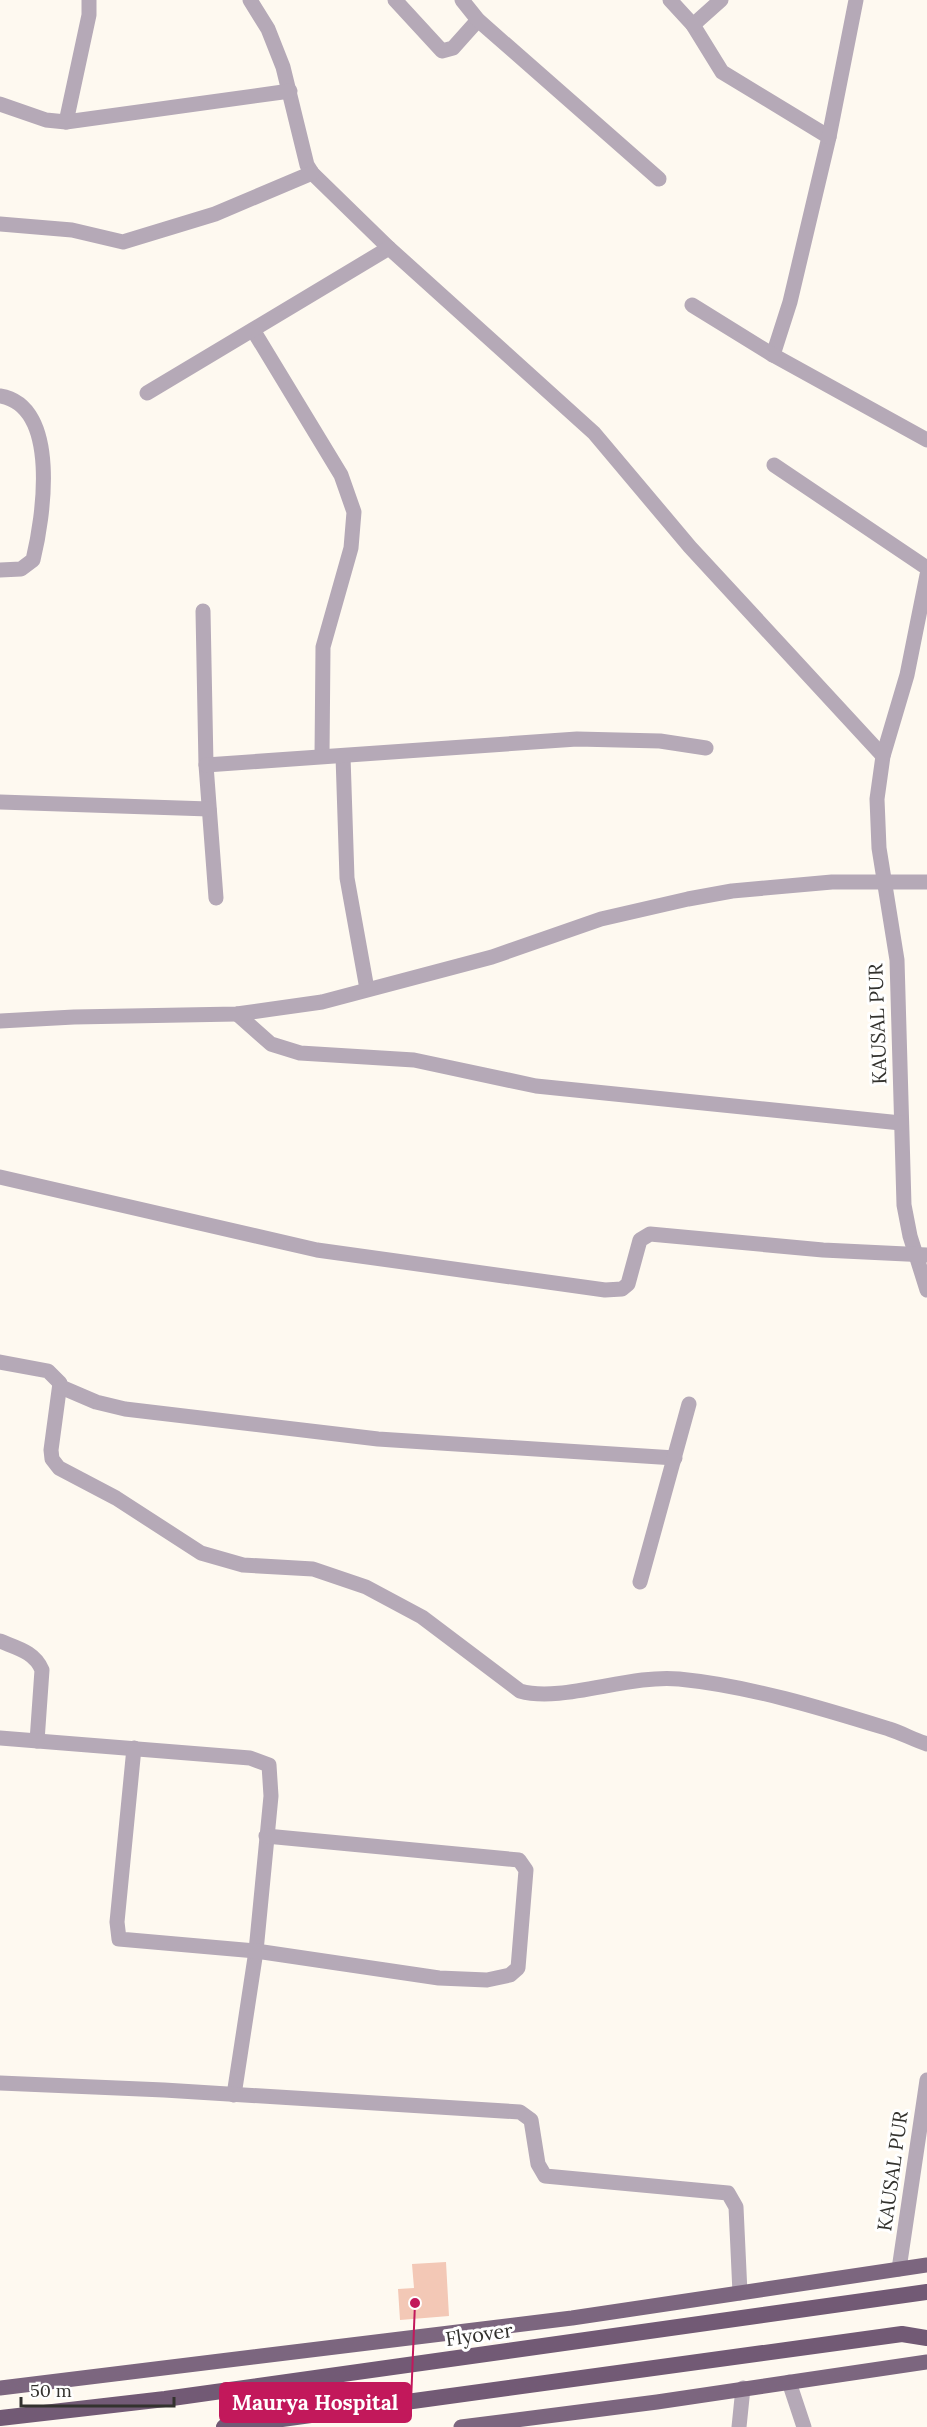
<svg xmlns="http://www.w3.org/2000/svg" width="927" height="2427" font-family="Lora,serif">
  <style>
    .building { fill: #f3c8b6 }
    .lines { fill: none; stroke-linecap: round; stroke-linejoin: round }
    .minor { stroke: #b5a9b7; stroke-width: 15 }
    .primary { stroke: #7c667f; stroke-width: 15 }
    .trunk { stroke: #725a75; stroke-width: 16 }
    .labels { text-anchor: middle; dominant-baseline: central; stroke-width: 6; stroke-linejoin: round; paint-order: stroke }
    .street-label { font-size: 20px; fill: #33322e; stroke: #fff }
    .leader { fill: none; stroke: #c2185b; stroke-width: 2 }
    .callout-dot { fill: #c2185b; stroke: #fff; stroke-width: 2 }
    .callout { fill: #c2185b; stroke: #c2185b; stroke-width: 2 }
    .callout-label { font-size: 21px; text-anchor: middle; font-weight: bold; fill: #fff }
  </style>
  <rect width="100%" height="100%" fill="#fef9f0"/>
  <polygon class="building" points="446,2262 449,2316 400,2320 398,2289 414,2288 412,2264"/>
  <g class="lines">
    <g class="minor">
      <polyline points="250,0 268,29 283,67 307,165 312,173 389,248"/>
      <polyline points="395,0 442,51 453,48 478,20"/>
      <polyline points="462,0 478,20 659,179"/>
      <polyline points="670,0 693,25 722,72 829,137 790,302 773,355"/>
      <polyline points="693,25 721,0"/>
      <polyline points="0,104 46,120 66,122 290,91"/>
      <polyline points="66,122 89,15 89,0"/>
      <polyline points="829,137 856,0"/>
      <polyline points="0,224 72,230 123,242 215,214 312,173"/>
      <polyline points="692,305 773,355 927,440"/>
      <polyline points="253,330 341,475 354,512 351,548 323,647 322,756"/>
      <polyline points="147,393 389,248 594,433 690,547 883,756"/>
      <path d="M0 396C61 406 43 519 33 560L21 569 0 570"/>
      <polyline points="774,465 927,568"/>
      <polyline points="927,575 907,675 883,756 877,799 879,848 897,960 904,1205 910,1236 927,1290"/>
      <polyline points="203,611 206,765 216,898"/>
      <polyline points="343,756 347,878 367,989"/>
      <polyline points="206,765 577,739 660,741 706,748"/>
      <polyline points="0,802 209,809"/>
      <polyline points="237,1014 271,1044 300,1053 414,1060 536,1086 901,1123"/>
      <polyline points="0,1021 74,1017 237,1014 322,1002 492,957 601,919 688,899 732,891 832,882 927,882"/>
      <polyline points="0,1177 317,1250 605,1290 622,1289 628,1284 640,1240 650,1234 823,1250 927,1255"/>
      <path d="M0 1362 48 1371 60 1383 51 1450 52 1459 59 1468 116 1498 201 1553 243 1565 313 1569 366 1587 422 1617 520 1691C562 1703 629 1674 679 1679 750 1686 821 1708 889 1729 902 1733 914 1740 927 1744"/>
      <polyline points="61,1387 96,1402 125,1409 378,1439 675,1458"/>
      <polyline points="640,1582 689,1404"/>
      <path d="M0 1641C17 1648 35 1652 42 1670L37 1741"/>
      <polyline points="0,1738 250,1758 269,1765 271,1796 256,1951 234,2095"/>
      <polyline points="134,1748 117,1922 119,1939 256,1951 439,1978 487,1980 510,1975 518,1968 526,1870 519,1860 266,1836"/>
      <polyline points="0,2083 164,2090 520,2112 531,2120 538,2164 545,2176 728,2193 736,2207 740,2293"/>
      <polyline points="899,2269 927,2080"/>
      <polyline points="789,2382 804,2427"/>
      <polyline points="739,2427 743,2388"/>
    </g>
    <g class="primary">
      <polyline points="0,2388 572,2318 927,2265"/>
      <polyline points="461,2427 657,2402 927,2362"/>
    </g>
    <g class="trunk">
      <polyline points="0,2418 165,2399 927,2292"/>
      <polyline points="224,2427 902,2334 927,2338"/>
    </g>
  </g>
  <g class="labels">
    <g class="street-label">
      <text transform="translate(877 1024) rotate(-92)">KAUSAL PUR</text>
      <text transform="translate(892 2171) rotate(-82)">KAUSAL PUR</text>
      <text transform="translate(479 2334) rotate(-8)">Flyover</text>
    </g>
  </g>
  <path class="leader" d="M415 2303L411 2402"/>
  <circle class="callout-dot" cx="415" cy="2303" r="6"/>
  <rect class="callout" x="220" y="2383" width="191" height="39" rx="6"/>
  <g class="callout-label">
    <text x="315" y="2410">Maurya Hospital</text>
  </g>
  <path d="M21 2397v9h153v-9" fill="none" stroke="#33322e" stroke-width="3"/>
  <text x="30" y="2397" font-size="18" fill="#33322e" stroke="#ffffff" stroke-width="4.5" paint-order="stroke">50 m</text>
</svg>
